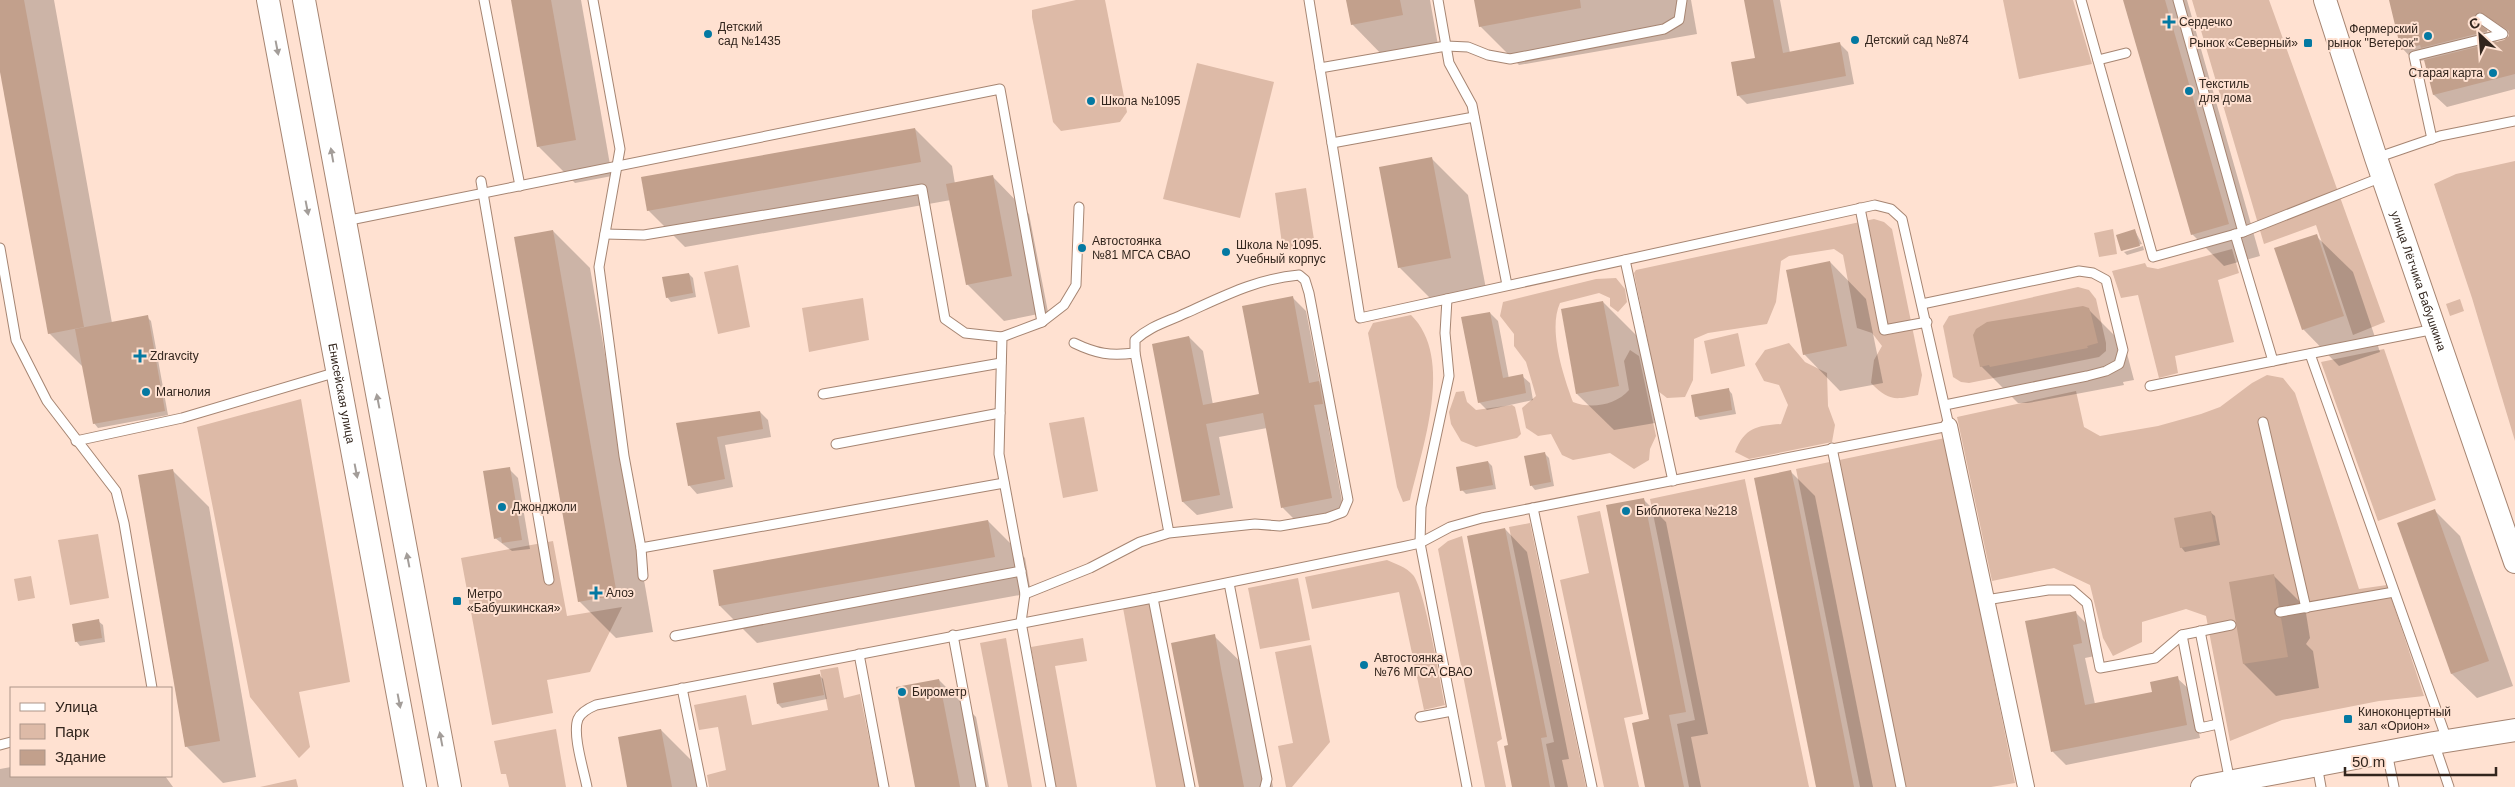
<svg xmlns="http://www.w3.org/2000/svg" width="2515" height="787" font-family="Arial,sans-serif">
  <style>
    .green { fill: #ddbaa7 }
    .shadow { fill: #0003; fill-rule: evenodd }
    .building { fill: #c2a08c }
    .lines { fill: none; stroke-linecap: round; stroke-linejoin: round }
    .service-casing { stroke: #a68572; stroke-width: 11 }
    .minor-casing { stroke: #a68572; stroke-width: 18 }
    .secondary-casing { stroke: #a68572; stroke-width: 24 }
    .service { stroke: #fff; stroke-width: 9 }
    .minor { stroke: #fff; stroke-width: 16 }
    .secondary { stroke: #fff; stroke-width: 22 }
    .oneway { fill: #a39d99 }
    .poi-dot { fill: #0479a2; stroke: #ffe1d1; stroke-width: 2 }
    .labels { text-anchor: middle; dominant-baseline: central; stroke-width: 4; stroke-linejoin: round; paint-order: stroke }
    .poi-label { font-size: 12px; fill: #32251d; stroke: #ffe1d1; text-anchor: start }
    .street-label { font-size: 12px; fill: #32251d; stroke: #ffe1d1 }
  </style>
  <rect width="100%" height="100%" fill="#ffe1d1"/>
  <g class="green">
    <polygon points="1076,0 1105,0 1127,112 1120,122 1061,131 1053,122 1032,17 1032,10"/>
    <polygon points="2003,0 2073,0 2092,64 2019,79"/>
    <polygon points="2192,0 2269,0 2385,322 2353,335 2316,225 2264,244"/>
    <polygon points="1197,63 1274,82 1240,218 1163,199"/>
    <polygon points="2515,161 2515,441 2472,298 2434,184 2456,174"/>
    <polygon points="1306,188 1315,246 1283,251 1275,193"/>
    <path d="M1874 219 1884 222 1892 229 1922 375 1918 395C1894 400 1889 401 1871 383L1874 360 1882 346 1872 333 1857 328 1843 255 1834 249 1789 256 1781 261 1776 302 1767 324 1708 333 1694 339 1693 380 1685 397 1667 398 1658 391 1634 273 1636 270Z"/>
    <polygon points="2113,229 2117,254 2099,257 2094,233"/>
    <polygon points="2232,249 2239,273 2218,280 2234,342 2175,356 2178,373 2159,378 2138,295 2121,298 2112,271 2145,263 2147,267 2158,269"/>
    <polygon points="738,265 750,327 718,334 704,272"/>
    <path d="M1616 278 1625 289 1627 302 1618 312 1610 306V298L1599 293 1560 303C1548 329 1563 375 1573 402 1590 409 1615 406 1629 390L1624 361 1630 350 1639 356 1656 436 1650 449 1649 460 1634 469 1610 453 1573 460 1562 455 1551 434 1538 436 1526 428 1522 408 1536 396 1526 362 1514 346V334L1500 316 1503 302 1596 279Z"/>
    <polygon points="2078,287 2089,290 2096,299 2106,343 2106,351 2099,357 1969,383 1961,382 1953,377 1943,326 1949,316"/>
    <polygon points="863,298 869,340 809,352 802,308"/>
    <polygon points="2460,299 2464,311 2450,316 2446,304"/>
    <path d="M1411 315C1455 358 1422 448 1410 500L1403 502 1397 487 1368 333 1373 323Z"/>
    <polygon points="1738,333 1745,366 1711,374 1704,341"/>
    <path d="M1789 343 1805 362 1827 373 1828 406 1835 425 1832 442 1749 459 1735 452C1745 427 1757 426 1781 424L1788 405 1779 385 1764 381 1755 364 1765 350Z"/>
    <polygon points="2384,349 2436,500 2378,521 2321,362"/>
    <polygon points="2267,375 2283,378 2295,393 2359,589 2387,585 2424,696 2379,701 2282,720 2230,741 2206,616 2186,609 2142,622 2142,642 2113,656 2103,638 2090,585 2054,568 1992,581 1957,417 2076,391 2084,427 2100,436 2158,426 2201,414 2220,407 2252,383"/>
    <polygon points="1464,391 1467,402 1476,410 1512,405 1515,407 1521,434 1517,438 1476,447 1461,441 1451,424 1449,412 1456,392"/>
    <polygon points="301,399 350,682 299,692 310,747 299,758 250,697 197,427"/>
    <polygon points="1084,417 1098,491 1063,498 1049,423"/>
    <polygon points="1945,438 2015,783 1991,787 1860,787 1796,469"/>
    <polygon points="1745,479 1745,480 1809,787 1689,787 1677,724 1695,720 1650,499"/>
    <polygon points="1600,511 1643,714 1624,718 1639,787 1604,787 1560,580 1589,573 1577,516"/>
    <polygon points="1530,523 1586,787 1555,787 1546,744 1554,742 1509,527"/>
    <polygon points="98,534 109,598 70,605 58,540"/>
    <polygon points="1462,536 1502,739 1497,742 1506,787 1485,787 1438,549 1448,541"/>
    <polygon points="553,541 567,616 622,607 590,672 547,680 553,713 492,725 461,558"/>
    <path d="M1387 560C1396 564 1406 567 1413 575 1425 589 1440 682 1445 705L1424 710 1399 592 1312 609 1305 577Z"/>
    <polygon points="31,576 35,598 18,601 14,579"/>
    <polygon points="1298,578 1310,640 1260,649 1248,588"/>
    <polygon points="1150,602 1185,787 1156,787 1123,608"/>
    <polygon points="1006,638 1032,787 1008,787 980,643"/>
    <polygon points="1083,638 1087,661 1055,666 1077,787 1056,787 1031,647"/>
    <polygon points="1311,645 1330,742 1292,787 1286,787 1278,746 1293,743 1275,652"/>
    <polygon points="838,667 844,698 860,694 879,787 709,787 707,775 726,770 718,727 699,730 694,705 746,695 752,725 828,710 820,670"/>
    <polygon points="556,729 566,787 509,787 506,774 501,774 494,741"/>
    <polygon points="296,779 298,787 260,787"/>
  </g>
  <g class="shadow">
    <polygon points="0,0 54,0 112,323 147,317 151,321 168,415 98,428 94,423 84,368 49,333 0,64"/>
    <polygon points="512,0 581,0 612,176 575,183 538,146"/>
    <polygon points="1347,0 1430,0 1439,51 1388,61 1352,24"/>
    <polygon points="1475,0 1691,0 1697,34 1519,65 1480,26"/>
    <polygon points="1746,0 1780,0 1790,53 1839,43 1848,52 1854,84 1747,104 1738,95 1757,59"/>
    <polygon points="2124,0 2187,0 2260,256 2224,266 2192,234"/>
    <path d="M2391 0H2515V89L2447 107 2434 95 2425 60 2415 62 2403 49ZM2494 24 2510 35 2509 39 2498 43 2487 32V28Z"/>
    <polygon points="915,129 952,166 955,184 993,177 1029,214 1048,312 1004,321 967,284 951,200 685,247 648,210"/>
    <polygon points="1431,158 1468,195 1487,294 1436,304 1399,267"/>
    <polygon points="553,231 590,268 653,632 616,638 579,601"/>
    <polygon points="2135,231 2142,244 2123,249 2123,251 2122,250"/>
    <polygon points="2316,236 2353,272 2380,352 2339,366 2303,329"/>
    <polygon points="2143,246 2144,250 2127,255 2124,252"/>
    <polygon points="1830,262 1866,299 1883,383 1840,391 1804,354"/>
    <polygon points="689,274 693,278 696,297 671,302 667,297"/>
    <polygon points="1292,297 1306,311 1320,383 1332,396 1336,417 1327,419 1344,512 1296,521 1283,508 1267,428 1219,437 1233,508 1197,515 1183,502 1189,337 1203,351 1213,405 1261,395"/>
    <polygon points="1603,302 1640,339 1655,423 1614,430 1577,394"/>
    <polygon points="2088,309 2125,346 2134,380 2123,382 2124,385 2028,403 2018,403 1981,366"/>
    <polygon points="1490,313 1498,321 1509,379 1522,376 1530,383 1533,400 1487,410 1479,402"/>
    <polygon points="1728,389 1732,394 1736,414 1700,420 1696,416"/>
    <polygon points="760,412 768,420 771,437 725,445 733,487 697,494 689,485 678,424"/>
    <polygon points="1545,454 1549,458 1554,486 1535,490 1531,485"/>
    <polygon points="1488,462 1492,466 1496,489 1466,494 1462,490"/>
    <polygon points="509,469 518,478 530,549 512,551 495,538"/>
    <polygon points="172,470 209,507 256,777 223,783 186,746"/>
    <polygon points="1791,472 1815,496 1873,787 1817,787"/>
    <polygon points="1643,499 1666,522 1708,734 1691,737 1701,787 1646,787 1650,720"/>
    <polygon points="2435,511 2460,536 2513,686 2477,698 2452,674 2399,524"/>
    <polygon points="2210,512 2215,516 2220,545 2185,552 2181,547"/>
    <polygon points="988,521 1025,558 1031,593 757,643 720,606 714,571"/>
    <polygon points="1505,529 1527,552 1569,759 1562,760 1568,787 1513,787 1510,746"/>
    <polygon points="2273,575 2305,607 2310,638 2306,644 2313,651 2319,688 2276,696 2244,664 2230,583"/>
    <polygon points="2075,612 2089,626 2095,656 2085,658 2095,704 2153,693 2177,678 2191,691 2200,738 2066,765 2053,752 2026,622"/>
    <polygon points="98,621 103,625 105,642 80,646 76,641"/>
    <polygon points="1214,636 1251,672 1273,787 1200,787"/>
    <polygon points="819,675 823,679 827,699 782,708 778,704"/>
    <polygon points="939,680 976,717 989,787 916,787"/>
    <polygon points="661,730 698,767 701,787 629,787"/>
    <polygon points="11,767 11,776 165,776 173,787 0,787 0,769"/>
  </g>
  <g class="building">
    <polygon points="0,0 24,0 84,327 48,334 0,72"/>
    <polygon points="511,0 551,0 576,140 537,147"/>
    <polygon points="1346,0 1400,0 1403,15 1351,25"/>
    <polygon points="1474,0 1580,0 1581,8 1479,27"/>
    <polygon points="1744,0 1773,0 1783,53 1840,42 1846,76 1737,96 1731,62 1755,58"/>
    <polygon points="2123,0 2165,0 2229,224 2191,235"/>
    <polygon points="2389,0 2515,0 2515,74 2433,95 2424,60 2504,40 2509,36 2509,31 2480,12 2475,15 2474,20 2488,31 2421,48 2420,45 2401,50"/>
    <polygon points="915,128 921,162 647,211 641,177"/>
    <polygon points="1432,157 1451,258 1398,268 1379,167"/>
    <polygon points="993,175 1012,276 966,285 946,184"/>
    <polygon points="2135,229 2140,246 2121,251 2116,235"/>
    <polygon points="553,230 617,595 578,602 514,237"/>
    <polygon points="2317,234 2344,316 2302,330 2274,248"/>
    <polygon points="1830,261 1847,346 1803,355 1786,270"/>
    <polygon points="689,273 693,293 666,298 662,277"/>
    <polygon points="1293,296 1309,383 1319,381 1323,404 1314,405 1332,498 1281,508 1263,413 1206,424 1220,495 1182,502 1152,344 1189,336 1203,405 1259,394 1242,306"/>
    <polygon points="1603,301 1619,386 1576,394 1561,309"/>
    <polygon points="2083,306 2089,308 2091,314 2098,343 2087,346 2088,348 1990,367 1989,365 1980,367 1973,335 1976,329 1987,322"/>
    <polygon points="1490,312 1503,378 1523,374 1526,393 1478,403 1461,317"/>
    <polygon points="148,315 165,411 93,424 75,329"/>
    <polygon points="1729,388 1732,410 1695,417 1691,395"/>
    <polygon points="760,411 763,429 717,437 725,479 688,486 676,423"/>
    <polygon points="1545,452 1551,482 1530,486 1524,456"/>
    <polygon points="1488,461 1493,485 1460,491 1456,467"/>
    <polygon points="510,467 522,540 502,543 501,537 494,539 483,471"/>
    <polygon points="173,469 220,741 185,747 138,475"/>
    <polygon points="1791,470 1797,497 1854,787 1816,787 1754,478"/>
    <polygon points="1644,498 1686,712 1669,715 1684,787 1645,787 1632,723 1649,719 1606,505"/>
    <polygon points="2435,509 2489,661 2451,674 2397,523"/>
    <polygon points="2211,511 2217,541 2180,548 2174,518"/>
    <polygon points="988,520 995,557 719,606 713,570"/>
    <polygon points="1505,528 1547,737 1541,738 1550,787 1512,787 1504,746 1508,745 1467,536"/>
    <polygon points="2274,574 2279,606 2274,609 2274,614 2281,618 2288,657 2243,664 2229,582"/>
    <polygon points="2076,611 2082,643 2073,645 2085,705 2152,692 2150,682 2178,676 2187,725 2051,752 2025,621"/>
    <polygon points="99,619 102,638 75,642 72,624"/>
    <polygon points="1215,634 1221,669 1244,787 1199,787 1171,643"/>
    <polygon points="820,674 824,695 777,704 773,683"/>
    <polygon points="939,679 960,787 915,787 896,687"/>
    <polygon points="661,729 672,787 627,787 618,737"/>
  </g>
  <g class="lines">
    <g class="service-casing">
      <g id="service">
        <polyline points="484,0 520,186"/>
        <polyline points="593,0 620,149 599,267 624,456 641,548 643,576"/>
        <polyline points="1438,0 1449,63 1472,105 1507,285"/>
        <polyline points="2081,0 2153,257 2243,232 2382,177"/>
        <polyline points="2178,0 2243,232"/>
        <polyline points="2098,60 2126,53"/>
        <polyline points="1320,68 1446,46 1468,47 1488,55 1510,59 1664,29 1679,20 1682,0"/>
        <polyline points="2432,139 2414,56 2503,34 2480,18"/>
        <polyline points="1332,143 1474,117"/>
        <polyline points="2376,158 2440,136 2515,121"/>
        <polyline points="481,181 549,580"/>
        <polyline points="1860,208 1884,330 1927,322"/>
        <polyline points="345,221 1000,89 1042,322 1002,337 999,454 1025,594 1021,622 1051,787"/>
        <polyline points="605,234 644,235 922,189 945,319 965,333 1002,337"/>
        <polyline points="2235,234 2273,361 2435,329"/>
        <polyline points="0,248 16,340 47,401 116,491 124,523 152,688"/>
        <polyline points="1625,260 1673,481"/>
        <polyline points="1447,299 1445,333 1449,376 1421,507 1420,543 1467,787"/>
        <polyline points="1922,304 2079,271 2093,273 2106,280 2123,350 2119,364 2106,371 2087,376 1945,405"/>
        <polyline points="1042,322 1064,305 1076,285 1079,207"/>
        <path d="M1074 343C1097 354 1110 356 1135 353"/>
        <polyline points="2310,354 2447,740"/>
        <polyline points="2150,386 2273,361"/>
        <polyline points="823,394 1001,363"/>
        <polyline points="2263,422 2306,608"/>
        <polyline points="76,441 182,418 337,372"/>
        <polyline points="836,444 1000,413"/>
        <polyline points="1832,448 1901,787"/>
        <polyline points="1533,508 1592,787"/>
        <polyline points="641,548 1004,483"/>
        <polyline points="1229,583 1267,779 1265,787"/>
        <path d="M1025 594 1090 568 1140 542 1169 533 1255 524 1280 526 1327 518 1343 512 1348 500 1309 293 1305 280 1299 275C1256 279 1224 296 1186 313 1167 322 1150 326 1135 340V353L1169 533"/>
        <polyline points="1153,598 1190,787"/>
        <polyline points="1986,600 2048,590 2072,590 2087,603 2100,668 2155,658 2182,635 2231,625"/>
        <polyline points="2280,612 2394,592"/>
        <polyline points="2200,631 2230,782"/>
        <polyline points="953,635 981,787"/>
        <polyline points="2182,635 2200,728 2218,724"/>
        <polyline points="675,636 1021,571"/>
        <polyline points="859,654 884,787"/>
        <polyline points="682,688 702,787"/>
        <polyline points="1420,717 1452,711"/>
        <polyline points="2434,743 2449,787"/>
        <polyline points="0,745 11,742"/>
        <polyline points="2387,752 2394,787"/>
        <polyline points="2317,765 2321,787"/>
        <path d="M587 787C584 771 572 734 578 719 581 712 589 708 596 705L1153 598 1402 547 1420 543 1450 527 1482 518 1949 426 1902 219 1891 209 1875 205 1360 318 1309 0"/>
      </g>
    </g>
    <g class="minor-casing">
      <polyline id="minor" points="1949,426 2026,787"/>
    </g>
    <g class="secondary-casing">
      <g id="secondary">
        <path id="s1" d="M268 0 415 787"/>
        <polyline points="304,0 450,787"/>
        <path id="s2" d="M2325 0 2376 158 2515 562"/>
        <polyline points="2202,787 2434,743 2515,730"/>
      </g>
    </g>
    <use href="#service" class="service"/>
    <use href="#minor" class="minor"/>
    <use href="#secondary" class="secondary"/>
  </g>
  <defs><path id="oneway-solid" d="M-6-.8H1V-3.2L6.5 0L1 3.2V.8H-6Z" transform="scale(1.25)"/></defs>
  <g class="oneway">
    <use href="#oneway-solid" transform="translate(277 48) rotate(79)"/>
    <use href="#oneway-solid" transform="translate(332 155) rotate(-100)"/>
    <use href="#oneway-solid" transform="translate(307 208) rotate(79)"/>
    <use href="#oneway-solid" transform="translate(378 401) rotate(-101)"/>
    <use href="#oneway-solid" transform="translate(356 471) rotate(79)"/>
    <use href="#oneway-solid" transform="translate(408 560) rotate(-101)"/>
    <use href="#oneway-solid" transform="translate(399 701) rotate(79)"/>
    <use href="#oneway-solid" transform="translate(441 739) rotate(-101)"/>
  </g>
  <g class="poi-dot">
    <path d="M2166.5 14.5h5v5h5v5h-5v5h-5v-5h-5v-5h5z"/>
    <circle cx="708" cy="34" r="5"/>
    <circle cx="2428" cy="36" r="5"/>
    <circle cx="1855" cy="40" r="5"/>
    <rect x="2303" y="38" width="10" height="10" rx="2.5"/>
    <circle cx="2493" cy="73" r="5"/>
    <circle cx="2189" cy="91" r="5"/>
    <circle cx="1091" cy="101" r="5"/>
    <circle cx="1082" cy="248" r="5"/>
    <circle cx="1226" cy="252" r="5"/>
    <path d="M137.5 348.5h5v5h5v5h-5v5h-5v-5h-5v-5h5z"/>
    <circle cx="146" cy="392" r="5"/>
    <circle cx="502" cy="507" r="5"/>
    <circle cx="1626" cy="511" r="5"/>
    <path d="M593.5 585.5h5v5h5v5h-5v5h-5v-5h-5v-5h5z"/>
    <rect x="452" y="596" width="10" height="10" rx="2.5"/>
    <circle cx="1364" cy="665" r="5"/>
    <circle cx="902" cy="692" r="5"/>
    <rect x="2343" y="714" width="10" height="10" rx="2.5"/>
  </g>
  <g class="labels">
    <g class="poi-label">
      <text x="2179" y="22">Сердечко</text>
      <text x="718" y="27">Детский<tspan x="718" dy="14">сад №1435</tspan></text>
      <text x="2418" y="29" text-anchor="end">Фермерский<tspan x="2418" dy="14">рынок "Ветерок"</tspan></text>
      <text x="1865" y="40">Детский сад №874</text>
      <text x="2298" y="43" text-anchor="end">Рынок «Северный»</text>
      <text x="2483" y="73" text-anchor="end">Старая карта</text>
      <text x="2199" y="84">Текстиль<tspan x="2199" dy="14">для дома</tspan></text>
      <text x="1101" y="101">Школа №1095</text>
      <text x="1092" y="241">Автостоянка<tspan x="1092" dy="14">№81 МГСА СВАО</tspan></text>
      <text x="1236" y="245">Школа № 1095.<tspan x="1236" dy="14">Учебный корпус</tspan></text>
      <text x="150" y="356">Zdravcity</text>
      <text x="156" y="392">Магнолия</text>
      <text x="512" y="507">Джонджоли</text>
      <text x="1636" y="511">Библиотека №218</text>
      <text x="606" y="593">Алоэ</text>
      <text x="467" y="594">Метро<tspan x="467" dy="14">«Бабушкинская»</tspan></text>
      <text x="1374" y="658">Автостоянка<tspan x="1374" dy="14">№76 МГСА СВАО</tspan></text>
      <text x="912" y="692">Бирометр</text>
      <text x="2358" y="712">Киноконцертный<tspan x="2358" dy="14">зал «Орион»</tspan></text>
    </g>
    <g class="street-label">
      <text stroke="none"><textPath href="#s2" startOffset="296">улица Лётчика Бабушкина</textPath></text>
      <text stroke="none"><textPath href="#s1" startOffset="400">Енисейская улица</textPath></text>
    </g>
  </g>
  <rect x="10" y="687" width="162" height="90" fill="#ffe1d1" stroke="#ad9689"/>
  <rect x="20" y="703" width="25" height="8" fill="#ffffff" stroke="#ad9689"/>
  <text x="55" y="712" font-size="15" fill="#32251d">Улица</text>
  <rect x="20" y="724" width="25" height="15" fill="#ddbaa7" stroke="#ad9689"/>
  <text x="55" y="737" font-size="15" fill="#32251d">Парк</text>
  <rect x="20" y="750" width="25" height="15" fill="#c2a08c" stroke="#ad9689"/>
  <text x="55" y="762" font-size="15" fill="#32251d">Здание</text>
  <g transform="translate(2480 35) rotate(334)" stroke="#ffe1d1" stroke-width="4" paint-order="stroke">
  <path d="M0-4L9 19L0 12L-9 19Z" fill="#32251d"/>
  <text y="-8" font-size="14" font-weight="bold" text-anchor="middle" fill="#32251d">С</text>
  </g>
  <path d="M2345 767v8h151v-8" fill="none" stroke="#32251d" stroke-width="2.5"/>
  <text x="2352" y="767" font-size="15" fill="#32251d" stroke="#ffe1d1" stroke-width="4" paint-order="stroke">50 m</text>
</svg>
